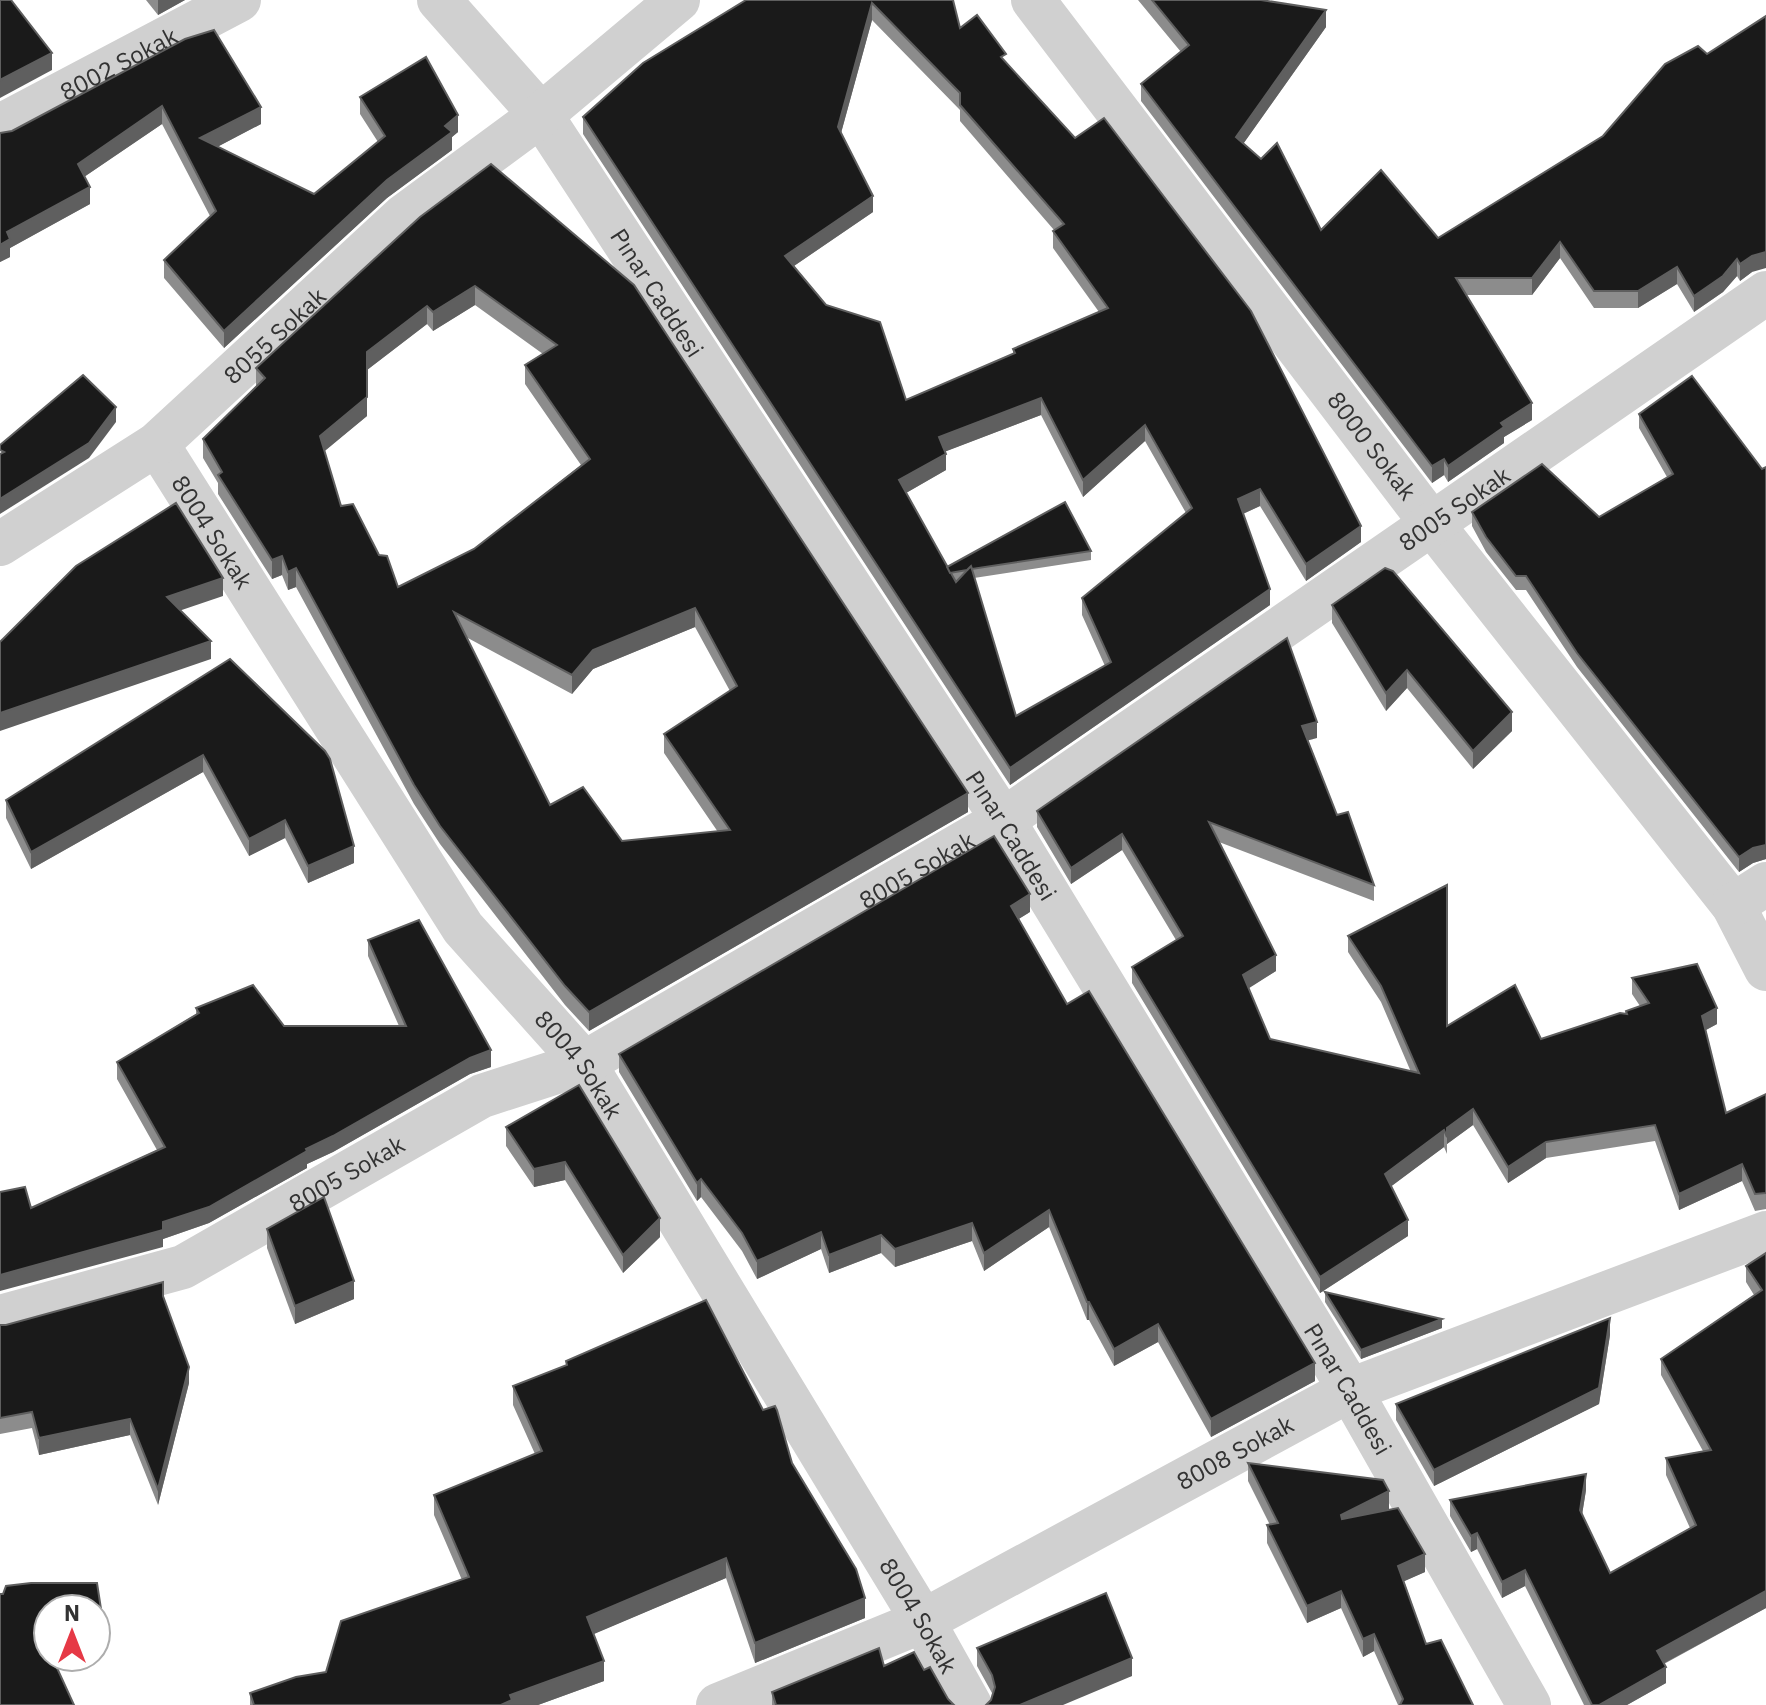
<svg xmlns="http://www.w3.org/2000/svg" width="1766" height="1705" font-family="'IBM Plex Sans',sans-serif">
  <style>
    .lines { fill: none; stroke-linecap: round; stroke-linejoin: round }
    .minor { stroke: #d0d0d0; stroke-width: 44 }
    .wall { fill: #8c8c8c; fill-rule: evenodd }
    .shaded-wall { fill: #5f5f5f }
    .building { fill: #1a1a1a; stroke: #5f5f5f; stroke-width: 2; fill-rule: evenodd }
    .labels { text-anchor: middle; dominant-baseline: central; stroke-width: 8; stroke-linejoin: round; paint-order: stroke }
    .street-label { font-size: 24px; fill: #333; stroke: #fff }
  </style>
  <rect width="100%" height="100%" fill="#fff"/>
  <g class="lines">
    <g class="minor">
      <path id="s1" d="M439 0 541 115 1003 820 1350 1390 1529 1705"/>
      <path id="s2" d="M1033 0 1432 524 1733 905 1766 969"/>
      <path id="s3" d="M0 126 239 0"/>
      <path id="s4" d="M157 444 463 928 584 1063 923 1621 970 1705"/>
      <path id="s5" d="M0 544 157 444 404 216 541 115 678 0"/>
      <polyline points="1733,905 1766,884"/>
      <path id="s6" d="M0 1317 183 1267 482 1096 584 1063 1003 820 1766 293"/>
      <path id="s7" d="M718 1705 923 1621 1350 1390 1766 1233"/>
    </g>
  </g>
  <g class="wall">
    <polygon points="146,0 185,0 158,15"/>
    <path d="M746 0H953L960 28 1006 62 1361 542 1306 581 1260 506 1243 514 1270 605 1010 785 583 134V117ZM872 20 960 110V121L1054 230 1053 231V248L1099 312 1013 349V354L906 400 794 266 873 212 841 133ZM1041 415 1083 497 1145 441 1186 513 1082 598V615L1105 666 1016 716 974 578 1091 560V551L947 567 906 493 946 470V451Z"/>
    <polygon points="1138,0 1261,0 1326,27 1243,144 1321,230 1438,238 1603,136 1752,272 1740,281 1737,276 1723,292 1694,312 1677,284 1638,308 1594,308 1560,258 1532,295 1466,295 1532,420 1504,437 1504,443 1448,482 1444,475 1432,483 1141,101 1141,84 1181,52"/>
    <polygon points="185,39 261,124 217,147 314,194 378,142 360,114 360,97 458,132 452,137 452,150 387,198 224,348 164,278 164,260 210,216 162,124 84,177 90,204 10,248 10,257 0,262 12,131"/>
    <path d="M491 164 968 812 589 1031 565 1005 440 844 414 804 296 587 288 590 282 575 272 579 218 494V483L203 458V439L256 386V368ZM475 305 543 354 525 365V384L581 465 474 549 398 587 379 555 341 506 324 451 367 416V370L427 324 433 331ZM695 627 730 691 664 734V753L718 832 622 841 550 805 466 637 572 694 593 669Z"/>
    <polygon points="1639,414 1762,469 1766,467 1766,859 1753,863 1739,872 1577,667 1526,590 1516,590 1486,552 1472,526 1472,512 1599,517 1667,477 1639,428"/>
    <polygon points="1332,605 1512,731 1473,769 1407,688 1386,711 1332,623"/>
    <polygon points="230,659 354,863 308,883 285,838 249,856 203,772 31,869 6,818 6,800"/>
    <polygon points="1317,738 1308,740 1337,815 1374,885 1374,901 1219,842 1276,971 1248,988 1270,1039 1411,1072 1381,1002 1348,952 1348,936 1447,1026 1541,1039 1626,1013 1626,1011 1640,1006 1632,994 1632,978 1717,1024 1706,1030 1726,1113 1766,1094 1766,1209 1755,1211 1742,1181 1679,1210 1655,1141 1546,1158 1508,1183 1473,1125 1447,1144 1447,1154 1444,1147 1391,1186 1408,1236 1320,1293 1132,983 1132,967 1176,940 1122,850 1071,884 1037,827 1037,811"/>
    <polygon points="1030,912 1018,919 1067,1004 1315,1381 1211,1437 1158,1342 1114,1366 1089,1320 1087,1320 1049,1227 984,1271 972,1241 895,1267 881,1253 829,1273 821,1249 757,1279 742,1251 701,1197 697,1201 619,1072 619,1054"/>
    <polygon points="368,940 491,1067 470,1074 333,1152 307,1164 307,1168 209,1223 163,1239 163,1247 31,1208 157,1150 117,1079 117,1062 196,1014 196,1008 284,1026 399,1026 368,956"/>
    <polygon points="579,1085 660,1237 623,1273 565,1180 534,1187 506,1146 506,1127"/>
    <polygon points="267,1229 354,1299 295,1324 267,1248"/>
    <polygon points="1766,1253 1766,1608 1664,1664 1666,1683 1627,1705 1584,1705 1525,1586 1502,1598 1477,1549 1471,1552 1450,1516 1450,1500 1586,1490 1582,1515 1610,1573 1690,1528 1666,1475 1666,1458 1703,1451 1661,1375 1661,1359 1754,1295 1746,1282 1746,1266"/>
    <polygon points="1325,1292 1442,1328 1361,1359 1325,1302"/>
    <polygon points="163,1296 189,1383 158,1505 130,1435 39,1455 32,1428 0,1434 0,1325 6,1325"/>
    <polygon points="1610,1335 1599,1404 1434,1486 1396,1420 1396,1404"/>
    <polygon points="566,1361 763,1410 792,1463 865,1618 755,1663 726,1578 593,1634 604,1681 538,1705 250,1705 250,1693 326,1672 462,1580 434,1515 434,1495 535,1454 513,1405 513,1386 566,1365"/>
    <polygon points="1248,1463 1389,1509 1385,1510 1425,1572 1404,1581 1426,1644 1473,1705 1398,1705 1374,1651 1363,1657 1341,1608 1307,1623 1267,1543 1267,1525 1270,1525 1248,1481"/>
    <polygon points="977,1648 1132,1676 991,1700 992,1693 977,1666"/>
    <polygon points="884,1666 924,1670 954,1705 772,1705 772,1692"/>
  </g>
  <g class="shaded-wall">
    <polygon points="158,0 185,0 158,15"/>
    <polygon points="872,3 872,20 838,144 838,127"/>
    <polygon points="1326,10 1326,27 1236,154 1236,137"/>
    <polygon points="52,53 52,70 0,98 0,80"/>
    <polygon points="162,106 162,124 78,181 78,164"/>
    <polygon points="261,107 261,124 200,156 200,138"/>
    <polygon points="458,115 458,132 452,137 452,150 387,198 224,348 224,331 445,126"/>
    <polygon points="90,187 90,204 10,248 10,257 0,262 0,245 7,232"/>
    <polygon points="873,196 873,212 785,272 785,256"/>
    <polygon points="1560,242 1560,258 1532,295 1532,278"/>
    <polygon points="1766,252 1766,268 1752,272 1740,281 1740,264 1752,256"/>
    <polygon points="1737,259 1737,276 1723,292 1694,312 1694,296"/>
    <polygon points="1677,267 1677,284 1638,308 1638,291"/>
    <polygon points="475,286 475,305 433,331 433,312"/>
    <polygon points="427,306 427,324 367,370 367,352"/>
    <polygon points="367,397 367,416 320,455 320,436"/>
    <polygon points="1041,398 1041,415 939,454 939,437"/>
    <polygon points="1532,403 1532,420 1504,437 1504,443 1448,482 1448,466 1501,423"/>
    <polygon points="116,407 116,422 89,458 0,514 0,499"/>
    <polygon points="1145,425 1145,441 1083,497 1083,480"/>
    <polygon points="946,454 946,470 899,497 899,480"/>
    <polygon points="1444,459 1444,475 1432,483 1432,466"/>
    <polygon points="1260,489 1260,506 1238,516 1238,499"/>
    <polygon points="1361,526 1361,542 1306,581 1306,564"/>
    <polygon points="282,556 282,575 272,579 272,560"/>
    <polygon points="296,568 296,587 288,590 288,572"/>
    <polygon points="223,578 223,596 167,615 167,597"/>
    <polygon points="1270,589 1270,605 1010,785 1010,768"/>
    <polygon points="695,608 695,627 593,669 572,694 572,675 593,650"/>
    <polygon points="211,641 211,659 0,731 0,713"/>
    <polygon points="1407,670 1407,688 1386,711 1386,693"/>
    <polygon points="1512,712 1512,731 1473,769 1473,751"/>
    <polygon points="1317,722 1317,738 1302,742 1302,726"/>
    <polygon points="203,755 203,772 31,869 31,852"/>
    <polygon points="968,793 968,812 589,1031 589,1012"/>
    <polygon points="285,820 285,838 249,856 249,839"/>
    <polygon points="1122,834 1122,850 1071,884 1071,868"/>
    <polygon points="1766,845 1766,859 1753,863 1739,872 1739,857 1753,848"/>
    <polygon points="354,846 354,863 308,883 308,866"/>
    <polygon points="1030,894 1030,912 1011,924 1011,906"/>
    <polygon points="1276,955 1276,971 1243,992 1243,975"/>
    <polygon points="1717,1008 1717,1024 1702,1032 1702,1016"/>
    <polygon points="491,1050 491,1067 470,1074 333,1152 307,1164 307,1168 209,1223 163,1239 163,1247 0,1291 0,1275 163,1222 306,1149 470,1058"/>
    <polygon points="1473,1109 1473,1125 1447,1144 1447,1128"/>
    <polygon points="1444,1130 1444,1147 1385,1191 1385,1174"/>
    <polygon points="1546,1142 1546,1158 1508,1183 1508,1167"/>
    <polygon points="565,1162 565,1180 534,1187 534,1169"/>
    <polygon points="1742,1164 1742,1181 1679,1210 1679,1194"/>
    <polygon points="701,1179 701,1197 697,1201 697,1183"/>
    <polygon points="1049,1210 1049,1227 984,1271 984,1253"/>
    <polygon points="660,1218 660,1237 623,1273 623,1255"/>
    <polygon points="1408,1220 1408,1236 1320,1293 1320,1277"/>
    <polygon points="972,1223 972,1241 895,1267 895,1249"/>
    <polygon points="821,1232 821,1249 757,1279 757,1261"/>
    <polygon points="881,1235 881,1253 829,1273 829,1255"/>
    <polygon points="354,1281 354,1299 295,1324 295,1306"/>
    <rect x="1087" y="1302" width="2" height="18"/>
    <polygon points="1610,1318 1610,1335 1599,1404 1434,1486 1434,1470"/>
    <polygon points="1442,1319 1442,1328 1361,1359 1361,1350"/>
    <polygon points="1158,1324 1158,1342 1114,1366 1114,1349"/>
    <polygon points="1315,1363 1315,1381 1211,1437 1211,1419"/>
    <polygon points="189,1367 189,1383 158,1505 158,1489"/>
    <polygon points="130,1419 130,1435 39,1455 39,1438"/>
    <polygon points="1586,1474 1586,1490 1580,1527 1580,1510"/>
    <polygon points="1389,1491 1389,1509 1341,1532 1341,1515"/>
    <polygon points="1477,1533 1477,1549 1471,1552 1471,1536"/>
    <polygon points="1425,1554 1425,1572 1398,1584 1398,1566"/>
    <polygon points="726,1558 726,1578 587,1637 587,1617"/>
    <polygon points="1525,1570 1525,1586 1502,1598 1502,1582"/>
    <polygon points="1341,1591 1341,1608 1307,1623 1307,1606"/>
    <polygon points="1766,1591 1766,1608 1657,1667 1657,1651"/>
    <polygon points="865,1598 865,1618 755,1663 755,1643"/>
    <polygon points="103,1622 103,1640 96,1643 96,1625"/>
    <polygon points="1374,1634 1374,1651 1363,1657 1363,1639"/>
    <polygon points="1132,1658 1132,1676 1063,1705 1020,1705"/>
    <polygon points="604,1661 604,1681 538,1705 501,1705 510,1695"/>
    <polygon points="1666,1667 1666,1683 1627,1705 1599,1705"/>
  </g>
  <g class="building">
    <polygon points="0,0 11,0 52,53 0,80"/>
    <path d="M746 0H953L960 28 977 15 1006 54 1001 57 1075 138 1104 118 1251 311 1361 526 1306 564 1260 489 1238 499 1270 589 1010 768 583 117 643 63ZM872 3 960 93V105L1064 224 1053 231 1108 308 1013 349 1015 353 906 400 880 322 826 305 785 256 873 196 838 127ZM1041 398 1083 480 1145 425 1192 508 1082 598 1111 662 1016 716 971 566 956 582 899 480 946 454 939 437Z"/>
    <polygon points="1152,0 1261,0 1326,10 1236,137 1261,159 1277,143 1321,230 1381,170 1438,238 1603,136 1665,64 1698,46 1707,54 1766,16 1766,252 1752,256 1740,264 1737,259 1723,276 1694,296 1677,267 1638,291 1594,291 1560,242 1532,278 1456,278 1532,403 1501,423 1504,427 1448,466 1444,459 1432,466 1141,84 1189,45"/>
    <polygon points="214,30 261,107 200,138 314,194 385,136 360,97 426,57 458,115 445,126 452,132 387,180 224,331 164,260 216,211 162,106 78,164 90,187 7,232 10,239 0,245 0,133 12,131 185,39"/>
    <path d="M491 164 634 285 968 793 589 1012 565 986 440 826 414 785 296 568 288 572 282 556 272 560 218 475 222 472 203 439 265 378 256 368 420 217ZM475 286 557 345 525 365 590 459 474 549 398 587 387 556 379 555 353 504 341 506 320 436 367 397V352L427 306 433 312ZM695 608 737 686 664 734 730 830 622 841 583 787 550 805 454 612 572 675 593 650Z"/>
    <polygon points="83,375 116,407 89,443 0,499 0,454 4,452 0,450 0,445"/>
    <polygon points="1692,376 1762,469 1766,467 1766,845 1753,848 1739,857 1577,653 1526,576 1516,576 1486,537 1472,512 1542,464 1599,517 1673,474 1639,414"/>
    <polygon points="1065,502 1091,551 972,569 971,566 967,570 950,573 947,567"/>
    <polygon points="176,503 223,578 167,597 211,641 0,713 0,642 76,566"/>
    <polygon points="1385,568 1393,571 1512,712 1473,751 1407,670 1386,693 1332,605"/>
    <polygon points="1287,638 1317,722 1302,726 1337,815 1348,812 1374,885 1209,822 1276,955 1243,975 1270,1039 1419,1073 1381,986 1348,936 1447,885 1447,1026 1515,985 1541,1039 1620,1013 1627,1014 1626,1011 1649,1003 1632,978 1697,964 1717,1008 1702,1016 1726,1113 1766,1094 1766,1193 1755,1194 1742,1164 1679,1194 1655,1125 1546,1142 1508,1167 1473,1109 1447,1128 1447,1137 1444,1130 1385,1174 1408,1220 1320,1277 1132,967 1183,936 1122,834 1071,868 1037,811"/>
    <polygon points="230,659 325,751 330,759 354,846 308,866 285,820 249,839 203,755 31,852 6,800"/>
    <polygon points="994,836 1030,894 1011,906 1067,1004 1089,991 1315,1363 1211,1419 1158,1324 1114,1349 1089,1302 1087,1302 1049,1210 984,1253 972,1223 895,1249 881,1235 829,1255 821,1232 757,1261 742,1233 701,1179 697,1183 619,1054"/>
    <polygon points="419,920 491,1050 470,1058 333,1136 306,1149 307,1151 209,1207 163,1222 163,1230 0,1275 0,1192 25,1187 31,1208 165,1147 117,1062 199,1013 196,1008 253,985 284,1026 406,1026 368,940"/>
    <polygon points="579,1085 660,1218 623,1255 565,1162 534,1169 506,1127"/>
    <polygon points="324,1197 354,1281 295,1306 267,1229"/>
    <polygon points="1766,1253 1766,1591 1657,1651 1666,1667 1599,1705 1592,1705 1525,1570 1502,1582 1477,1533 1471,1536 1450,1500 1586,1474 1580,1510 1610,1573 1696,1525 1666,1458 1711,1450 1661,1359 1762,1290 1746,1266"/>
    <polygon points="163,1282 163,1296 189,1367 158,1489 130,1419 39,1438 32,1412 0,1418 0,1325 6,1325"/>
    <polygon points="1325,1292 1442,1319 1361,1350"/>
    <polygon points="706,1300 763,1410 775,1406 777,1410 792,1463 856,1569 865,1598 755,1643 726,1558 587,1617 604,1661 510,1695 512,1700 501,1705 254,1705 250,1693 296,1677 326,1672 341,1621 469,1577 434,1495 542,1451 513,1386 567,1365 566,1361"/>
    <polygon points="1610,1318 1599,1388 1434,1470 1396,1404"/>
    <polygon points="1248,1463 1383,1480 1389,1491 1341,1515 1342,1519 1398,1508 1425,1554 1398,1566 1426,1644 1441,1640 1473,1705 1400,1705 1403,1699 1374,1634 1363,1639 1341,1591 1307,1606 1267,1525 1278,1523"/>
    <polygon points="31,1583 97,1583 103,1622 96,1625 96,1609 48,1609 48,1643 46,1644 48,1648 48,1657 52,1657 74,1705 0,1705 0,1594 3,1594 6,1586"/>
    <polygon points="1106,1593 1132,1658 1020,1705 986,1705 991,1700 995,1687 992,1675 977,1648"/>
    <polygon points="879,1648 884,1666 914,1652 924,1670 930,1667 948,1699 954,1705 776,1705 772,1692"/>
  </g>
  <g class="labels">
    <g class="street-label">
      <text stroke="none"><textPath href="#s3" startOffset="134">8002 Sokak</textPath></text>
      <text stroke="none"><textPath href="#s1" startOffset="366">Pınar Caddesi</textPath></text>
      <text stroke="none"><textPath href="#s5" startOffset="346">8055 Sokak</textPath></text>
      <text stroke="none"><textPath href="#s2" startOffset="560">8000 Sokak</textPath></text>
      <text stroke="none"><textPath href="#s6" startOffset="1674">8005 Sokak</textPath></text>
      <text stroke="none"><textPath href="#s4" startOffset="104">8004 Sokak</textPath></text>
      <text stroke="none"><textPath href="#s1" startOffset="1014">Pınar Caddesi</textPath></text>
      <text stroke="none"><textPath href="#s6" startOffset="1026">8005 Sokak</textPath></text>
      <text stroke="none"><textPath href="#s4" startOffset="752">8004 Sokak</textPath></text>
      <text stroke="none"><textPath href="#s6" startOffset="378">8005 Sokak</textPath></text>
      <text stroke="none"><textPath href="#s1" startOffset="1662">Pınar Caddesi</textPath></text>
      <text stroke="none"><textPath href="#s7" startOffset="576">8008 Sokak</textPath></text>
      <text stroke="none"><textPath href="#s4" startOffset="1400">8004 Sokak</textPath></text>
    </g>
  </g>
  <g transform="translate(72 1633)"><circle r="38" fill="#ffffff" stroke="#adadad" stroke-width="2"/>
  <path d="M0-6L14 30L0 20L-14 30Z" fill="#e63946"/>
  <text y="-12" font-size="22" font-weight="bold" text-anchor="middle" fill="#333333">N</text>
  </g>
</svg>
